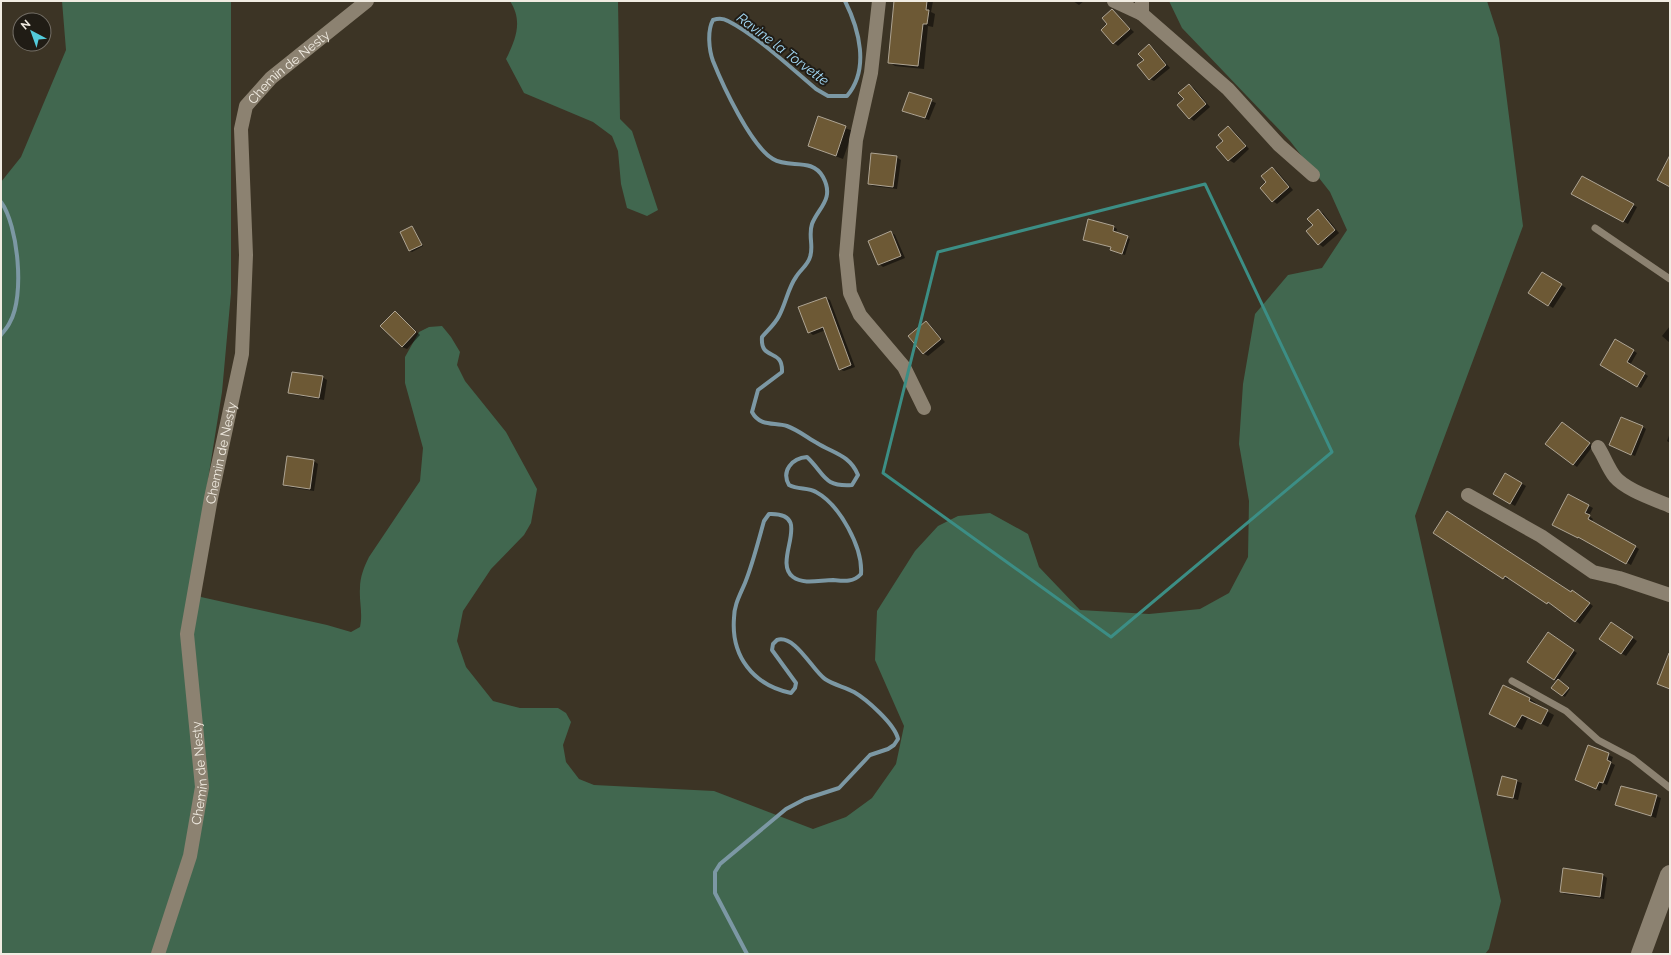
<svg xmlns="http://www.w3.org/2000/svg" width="1671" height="955" font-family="Raleway,sans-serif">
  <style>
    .forest { fill: #41674f }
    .shadow { fill: #0007 }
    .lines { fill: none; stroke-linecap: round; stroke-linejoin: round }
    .stream { stroke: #7c98a4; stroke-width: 4 }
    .building { fill: #6d5935; stroke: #aea493 }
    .lane { stroke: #8c8271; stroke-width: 7 }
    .street { stroke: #8c8271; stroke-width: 14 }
    .secondary { stroke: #8c8271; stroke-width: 20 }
    .marked { fill: none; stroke: #3c8e85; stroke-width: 3; stroke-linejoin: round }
    .labels { text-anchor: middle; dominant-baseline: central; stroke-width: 4; stroke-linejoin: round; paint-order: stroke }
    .street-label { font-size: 13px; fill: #f1ece2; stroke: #201c15 }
    .water-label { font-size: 14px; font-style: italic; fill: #a4dbf8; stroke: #201c15 }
  </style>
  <rect width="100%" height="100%" fill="#3c3425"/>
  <g class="forest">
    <path d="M62 1H231V293L222 392 192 580 201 597 327 625 351 632 360 627C363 613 359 602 360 588 360 577 364 567 369 557L420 481 423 448 405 383V357L419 332 429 327 442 326 451 337 460 352 457 365 465 381 506 432 537 489 531 523 524 535 491 569 463 611 457 641 466 667 493 701 520 708H558L566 713 571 722 563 745 566 762 579 779 594 785 714 791 813 829 846 817 872 798 896 764 904 726 875 660 877 611 915 551 938 526 958 516 990 513 1028 534 1039 567 1080 610 1149 614 1200 609 1229 593 1248 557 1249 501 1239 444 1243 384 1255 314 1288 275 1322 268 1347 230 1330 192 1290 141 1182 28 1169 1H1487L1499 38 1523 226 1415 516 1501 901 1489 949 1485 954H1V182L21 157 66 50Z"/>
    <path d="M510 1H618L620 119 632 131 658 210 647 216 627 208 621 184 618 151 612 136 593 122 524 93 506 59C516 39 523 21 510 1Z"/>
  </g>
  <g class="shadow">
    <polygon points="895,1 933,1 931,12 935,14 933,27 928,26 924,69 895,66 889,62"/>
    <polygon points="1073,1 1084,1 1079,5"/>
    <polygon points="1112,11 1134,32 1118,46 1114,43 1109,24"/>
    <polygon points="1149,46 1153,48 1170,68 1154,81 1150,79 1145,60"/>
    <polygon points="1189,85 1194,88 1210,107 1194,121 1190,118"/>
    <polygon points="910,93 936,103 929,120 908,113"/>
    <polygon points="819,118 853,131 843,159 809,146"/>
    <polygon points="1228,127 1233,130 1249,149 1234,163 1229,160 1224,141"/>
    <polygon points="896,157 901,160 897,189 873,186 869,184"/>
    <polygon points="1272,168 1276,170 1293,190 1277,204 1273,201"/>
    <polygon points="1582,177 1637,207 1628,224 1572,193"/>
    <polygon points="1318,211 1323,213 1339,233 1323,247 1319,244 1314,225"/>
    <polygon points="412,227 423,246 412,252 410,251"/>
    <polygon points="1114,227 1117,229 1116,233 1130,239 1125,255 1114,251 1111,247 1087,241"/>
    <polygon points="891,232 895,235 905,258 883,267 879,264"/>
    <polygon points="1542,273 1566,288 1553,308 1529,293"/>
    <polygon points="826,298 830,300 855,367 844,371 839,369 826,330 813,335 809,332"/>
    <polygon points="396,312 420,335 407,349 402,347"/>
    <polygon points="926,322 930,325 945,342 928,356 923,353"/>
    <polygon points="1670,326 1670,343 1662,336"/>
    <polygon points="1616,340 1637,353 1630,365 1648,376 1641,388 1601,365"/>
    <polygon points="322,377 327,380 324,400 294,395 289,393"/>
    <polygon points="1566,426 1593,446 1577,467 1573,464"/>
    <polygon points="1643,427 1646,429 1635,456 1614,447"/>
    <polygon points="1670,433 1670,443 1667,441"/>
    <polygon points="288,458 314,461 318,464 314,491 288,487 284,485"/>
    <polygon points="1506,475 1526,486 1515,506 1495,494"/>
    <polygon points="1568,495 1593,508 1589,516 1593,519 1591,522 1639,549 1631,565 1553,524"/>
    <polygon points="1434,533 1571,593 1577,594 1593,606 1580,624 1552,604 1509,578 1508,580 1504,578"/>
    <polygon points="1616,626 1637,641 1626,656 1621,653"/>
    <polygon points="1552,636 1577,653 1558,681 1570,689 1565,697 1553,688 1558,681 1554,679"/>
    <polygon points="1504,686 1530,699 1536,703 1535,705 1554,715 1548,727 1528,717 1522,730 1496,717"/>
    <polygon points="1588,746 1613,757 1611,763 1615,765 1607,785 1603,783 1600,791 1580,782"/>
    <polygon points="1502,777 1522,783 1518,800 1498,794"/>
    <polygon points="1635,790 1661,798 1656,818 1616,804"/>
    <polygon points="1603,875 1607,878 1604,899 1565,894 1561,892"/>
  </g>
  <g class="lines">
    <g class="stream">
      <path d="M1 202C18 225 25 296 10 322 8 327 4 331 1 335"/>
      <path d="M747 954 715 893V872L720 864 786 809 805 799 839 788 870 755 888 749 894 745 898 739C895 724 866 699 854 692 845 687 834 685 825 679 813 671 795 634 777 640L773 644 772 650 796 683 795 688 791 693C753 685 731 656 734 618 734 605 740 595 745 583 753 563 758 542 764 521L769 514C816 512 771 561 793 577 804 585 820 580 833 580 843 581 853 583 861 574 863 548 840 505 816 492 808 487 798 490 789 485 781 471 792 458 807 457 825 474 823 487 852 485L858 475C850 455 833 453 817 443 808 438 798 430 787 426 774 422 760 427 752 412L758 390 782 372C783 347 760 362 762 337 768 330 775 324 779 316 786 303 788 288 796 277 800 270 808 265 810 257 814 246 808 236 812 224 818 208 835 199 823 177 812 157 789 169 773 159 751 146 723 86 713 61 709 50 707 31 713 20 719 18 723 18 728 21 756 35 791 68 816 89L828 96H847C870 69 859 29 845 1"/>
    </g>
  </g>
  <g class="building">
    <polygon points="894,1 927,1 926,10 929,10 927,24 923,24 918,66 888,63"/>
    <polygon points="1112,9 1130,29 1113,44 1101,30 1107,24 1102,18"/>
    <polygon points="1149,44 1166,65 1149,80 1137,65 1144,60 1138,54"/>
    <polygon points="1189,84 1206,104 1189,119 1177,105 1184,99 1178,93"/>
    <polygon points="909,92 932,99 925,118 902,111"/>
    <polygon points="818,116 846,126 836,156 808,146"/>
    <polygon points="1228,126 1246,146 1228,161 1216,147 1223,141 1218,135"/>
    <polygon points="871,153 897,156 893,187 868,184"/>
    <polygon points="1670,155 1670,187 1657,180"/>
    <polygon points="1272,167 1289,187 1272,202 1260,188 1266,182 1261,176"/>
    <polygon points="1582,176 1634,204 1623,222 1571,194"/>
    <polygon points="1318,209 1335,230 1318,245 1306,231 1313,225 1307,219"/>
    <polygon points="1088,219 1114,226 1113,231 1128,236 1122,254 1110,250 1111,247 1083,240"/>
    <polygon points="412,226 422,245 409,251 400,232"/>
    <polygon points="891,231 901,256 878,265 868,241"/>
    <polygon points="1542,272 1562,284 1548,306 1528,293"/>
    <polygon points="826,297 851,365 839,370 823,327 808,333 798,307"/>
    <polygon points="395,311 416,332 402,347 380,326"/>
    <polygon points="926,321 941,339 923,354 908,336"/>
    <polygon points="1615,339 1634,350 1627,362 1645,373 1637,387 1600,365"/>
    <polygon points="292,372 323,376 319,398 288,393"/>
    <polygon points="1621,417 1643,426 1631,455 1609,445"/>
    <polygon points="1562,422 1590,443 1573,465 1545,444"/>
    <polygon points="287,456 314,460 310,489 283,485"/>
    <polygon points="1505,473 1522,483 1510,504 1493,494"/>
    <polygon points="1568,494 1589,505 1585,513 1590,515 1588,519 1636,546 1626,564 1578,537 1578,538 1552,525"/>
    <polygon points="1447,511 1571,592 1572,590 1590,603 1575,622 1548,602 1547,604 1505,576 1503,579 1433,533"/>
    <polygon points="1611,622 1633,637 1621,654 1599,639"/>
    <polygon points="1548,632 1574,650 1554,680 1527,662"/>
    <polygon points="1669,653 1670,653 1670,689 1657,684"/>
    <polygon points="1558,679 1569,688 1562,696 1551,688"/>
    <polygon points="1503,685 1530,698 1529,701 1548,710 1541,724 1522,715 1515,727 1489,714"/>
    <polygon points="1588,745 1609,753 1607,760 1611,762 1603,783 1599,782 1596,789 1575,780"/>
    <polygon points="1502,776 1517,780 1513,798 1497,795"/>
    <polygon points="1621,786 1657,795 1651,816 1615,805"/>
    <polygon points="1563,868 1603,874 1600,897 1560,892"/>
  </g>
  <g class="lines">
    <g class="lane">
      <polyline points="1595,228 1670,279"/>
      <polyline points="1512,681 1566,711 1598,740 1632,758 1670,788"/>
    </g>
    <g class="street">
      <polyline points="879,1 871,73 856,140 846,255 850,293 860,315 904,367 924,408"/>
      <polyline points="1114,1 1142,14"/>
      <polyline points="1142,1 1142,14 1228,89 1279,145 1313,175"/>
      <path d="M1598 447C1604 456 1608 468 1615 477 1626 490 1654 499 1670 506"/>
      <polyline points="1468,495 1541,536 1593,572 1619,578 1670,595"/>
      <path id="s1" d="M158 954 190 856 202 787 187 634 211 498 242 354 246 255 241 129 246 106 271 78 367 1"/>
    </g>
    <polyline class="secondary" points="1641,954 1670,875"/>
  </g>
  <path class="marked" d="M1205 184 1332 452 1111 637 883 473 938 252Z"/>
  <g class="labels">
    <g class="street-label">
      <text stroke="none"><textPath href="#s1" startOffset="919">Chemin de Nesty</textPath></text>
      <text stroke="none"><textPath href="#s1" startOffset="511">Chemin de Nesty</textPath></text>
      <text stroke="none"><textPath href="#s1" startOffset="187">Chemin de Nesty</textPath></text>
    </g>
    <g class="water-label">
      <text transform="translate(783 49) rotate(37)">Ravine la Torvette</text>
    </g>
  </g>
  <rect width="1671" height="955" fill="none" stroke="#f1ece2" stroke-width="4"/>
  <g transform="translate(32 32) rotate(319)"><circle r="19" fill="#201c15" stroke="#746f67"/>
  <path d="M0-3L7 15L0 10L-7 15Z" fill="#53cbdb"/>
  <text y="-6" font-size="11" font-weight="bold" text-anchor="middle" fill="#f1ece2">N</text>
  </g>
</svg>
